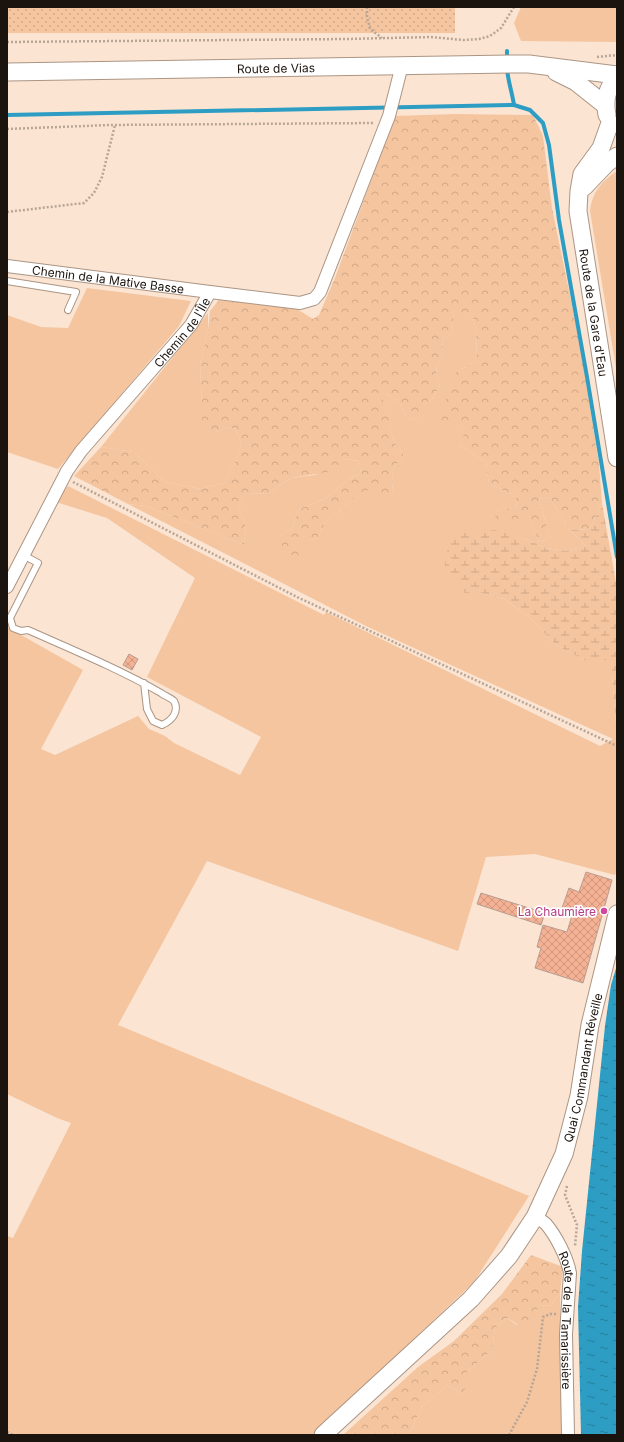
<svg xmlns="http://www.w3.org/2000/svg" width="624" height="1442" font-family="Inter,sans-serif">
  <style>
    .grass { fill: #f4c59f }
    .forest { fill: url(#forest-crowns) }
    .wetland { fill: url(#wetland-marsh) }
    .garden { fill: url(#garden-dots) }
    .water { fill: url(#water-ripples) }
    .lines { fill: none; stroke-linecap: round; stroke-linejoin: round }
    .stream { stroke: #2d9dc4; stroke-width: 4 }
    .building { fill: url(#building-cross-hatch); stroke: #b89d92 }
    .service-casing { stroke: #ab9584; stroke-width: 8 }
    .minor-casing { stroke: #ab9584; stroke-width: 14 }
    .secondary-casing { stroke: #ab9584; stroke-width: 19 }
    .path { stroke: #b7a596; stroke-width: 2.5; stroke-dasharray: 2 2; stroke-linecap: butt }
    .service { stroke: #fff; stroke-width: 6 }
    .minor { stroke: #fff; stroke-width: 12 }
    .secondary { stroke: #fff; stroke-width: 17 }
    .hotel-dot { fill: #d1479c; stroke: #fff; stroke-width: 1.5 }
    .labels { text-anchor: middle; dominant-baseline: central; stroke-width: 3.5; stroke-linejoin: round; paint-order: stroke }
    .street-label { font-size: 12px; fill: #1b130d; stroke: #fff }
    .hotel-label { font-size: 12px; fill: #b23c85; stroke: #fff; text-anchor: end }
  </style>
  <defs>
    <pattern id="forest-crowns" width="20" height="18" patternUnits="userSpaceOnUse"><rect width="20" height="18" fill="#f4c59f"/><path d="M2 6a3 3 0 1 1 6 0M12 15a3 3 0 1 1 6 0" fill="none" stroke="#d1a888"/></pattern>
    <pattern id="wetland-marsh" width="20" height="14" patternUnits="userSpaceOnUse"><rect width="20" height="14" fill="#f4c59f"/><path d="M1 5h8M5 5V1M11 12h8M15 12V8" fill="none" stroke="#d1a888"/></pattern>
    <pattern id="garden-dots" width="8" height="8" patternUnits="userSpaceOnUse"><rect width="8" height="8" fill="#f4c59f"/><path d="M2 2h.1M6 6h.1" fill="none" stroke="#d1a888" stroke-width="1.8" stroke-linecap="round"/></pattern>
    <pattern id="water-ripples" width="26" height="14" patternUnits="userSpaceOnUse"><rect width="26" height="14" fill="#2d9dc4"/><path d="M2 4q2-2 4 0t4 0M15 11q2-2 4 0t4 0" fill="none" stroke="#267f9e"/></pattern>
    <pattern id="building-cross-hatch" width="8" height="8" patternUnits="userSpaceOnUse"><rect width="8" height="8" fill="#f5b193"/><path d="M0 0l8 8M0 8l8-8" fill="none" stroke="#d1977e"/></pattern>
  </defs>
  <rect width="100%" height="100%" fill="#fbe4d2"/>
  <g class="grass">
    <polygon points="521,7 617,7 617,42 521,41 514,23"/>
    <path d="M617 171V374L590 211C592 192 601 182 617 171Z"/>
    <polygon points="87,288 191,301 179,326 58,469 7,452 7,315 41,327 68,328"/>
    <polygon points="454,310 473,317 476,331 477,360 456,372 459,425 465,434 460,446 486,462 489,484 515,495 517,506 496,511 531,522 539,542 550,538 539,499 549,497 570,530 586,546 566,551 546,548 520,537 465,593 481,593 504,599 530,618 556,645 584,660 611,660 617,739 617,870 615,875 535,854 486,857 458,951 207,861 118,1025 529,1196 474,1282 312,1435 7,1435 7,1236 13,1238 71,1123 57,1118 7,1094 7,627 83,670 41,749 55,755 138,716 149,729 165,736 174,743 240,775 261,737 147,677 195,578 107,518 56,502 68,486 324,615 326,612 600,746 613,739 368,627 128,504 146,506 244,545 246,527 238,505 246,493 268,494 291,478 315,475 343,459 359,461 361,473 347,480 327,498 299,509 292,528 279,536 294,546 297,540 317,539 325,523 354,498 372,487 393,494 392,470 404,455 395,443 389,428 389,410 381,399 387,394 400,404 408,418 418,420 426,403 433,398 440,384 436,374 437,366 443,353 442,339 452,334"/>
    <polygon points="208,313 208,330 200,364 202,404 202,423 217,432 229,427 236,429 241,443 238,456 224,483 201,489 165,482 134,452 101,447"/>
    <polygon points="560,1293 562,1435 409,1435 421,1408 448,1385 462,1394 467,1372 492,1350 495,1328 507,1318 517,1325 539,1306 551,1305"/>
  </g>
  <g class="forest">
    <polygon points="456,114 533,115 543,136 552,208 580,344 599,464 602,503 590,529 570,530 549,497 539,499 550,538 539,542 531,522 495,523 496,511 517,506 515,495 489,484 486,462 460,446 464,434 459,425 440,426 443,407 456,372 477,360 476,331 473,317 454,311 452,334 442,339 443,353 437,366 436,373 440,384 433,398 426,403 426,413 418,420 408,418 400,404 387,394 382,399 389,410 389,428 395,443 404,455 392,470 393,494 379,500 372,488 354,498 325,523 317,539 297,541 294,546 301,558 297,567 286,557 279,536 292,528 299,509 327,498 347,480 361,473 359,461 343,459 335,471 291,478 268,494 246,493 238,505 246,527 244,545 146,506 128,504 74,476 101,447 134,452 165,482 201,489 224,483 238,456 241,443 236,429 229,427 217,432 202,424 202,404 200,364 208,330 210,311 219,300 297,309 313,319 319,315 335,278 395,116"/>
    <polygon points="531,1255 563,1267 560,1293 551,1305 539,1306 527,1330 507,1318 495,1328 492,1350 467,1372 469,1382 462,1394 448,1385 421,1408 409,1435 343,1435 418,1367 454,1341 502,1294"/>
  </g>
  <polygon class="wetland" points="602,503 617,588 617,740 611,660 584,660 556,645 530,618 504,599 481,593 465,593 444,568 450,538 462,532 495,530 520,537 546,548 566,551 586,546 570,530 590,529"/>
  <rect class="garden" x="7" y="7" width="448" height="26"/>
  <polygon class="water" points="617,965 617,1435 581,1435 578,1307 582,1251 605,1026 611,985"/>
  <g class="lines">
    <g class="stream">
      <polyline points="507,51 507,60"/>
      <path d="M507 69C508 81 512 92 514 105"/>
      <polyline points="7,115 514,105 530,110 543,123 549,145 559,220 587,377 617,557"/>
    </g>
  </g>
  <g class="building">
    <polygon points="129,654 138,659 132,670 123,665"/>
    <polygon points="586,872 612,880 583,983 535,968 541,948 537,947 543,925 567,932 573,912 562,908 569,888 579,892"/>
    <polygon points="481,893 545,913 541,925 477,904"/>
  </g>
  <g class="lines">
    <g class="service-casing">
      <g id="service">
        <polyline points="7,281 76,292 68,310"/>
        <path d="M23 555 38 563 10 618 13 628 21 631 28 630C73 650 119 669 161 693 165 696 171 698 174 701 180 712 171 721 162 725L153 721 147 709 144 683"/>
      </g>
    </g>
    <g class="minor-casing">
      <g id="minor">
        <path id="s1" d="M7 266 210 292"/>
        <path id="s2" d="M7 587 67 471 81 451 191 325 210 292 300 303 314 299 320 292 389 116 402 65"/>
        <path id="s3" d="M535 1217C539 1219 543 1221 546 1224 556 1236 567 1257 570 1273L566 1334 568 1435"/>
      </g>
    </g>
    <g class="secondary-casing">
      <g id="secondary">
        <path id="s4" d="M7 72 514 64H529L617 75"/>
        <polyline points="556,72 576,82 605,105"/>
        <path d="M607 115C604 99 607 89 617 76"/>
        <path id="s5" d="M610 123 601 148 582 174 579 191 578 211 617 458"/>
        <polyline points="584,187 607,163 617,156"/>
        <path id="s6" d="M323 1435 471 1299 509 1256 535 1217 564 1154 579 1096 590 1025 617 914"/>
      </g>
    </g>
    <g class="path">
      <polyline points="367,7 367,16 370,29 382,38"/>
      <polyline points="7,42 346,39 431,37 463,40 479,39 490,36 501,28 514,7"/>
      <polyline points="597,57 617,55"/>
      <polyline points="7,129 110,125 374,123"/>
      <polyline points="7,212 84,203 94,193 102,177 115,125"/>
      <polyline points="73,482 297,597 617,746"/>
      <polyline points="567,1186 565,1195 577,1225 575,1246"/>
      <polyline points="7,1432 13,1435"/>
      <polyline points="509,1435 527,1402 537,1369 543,1317 550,1314 556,1314"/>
    </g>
    <use href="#service" class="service"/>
    <use href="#minor" class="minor"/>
    <use href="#secondary" class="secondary"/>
  </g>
  <circle class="hotel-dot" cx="604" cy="911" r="4"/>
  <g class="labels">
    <g class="street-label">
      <text stroke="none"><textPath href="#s4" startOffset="269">Route de Vias</textPath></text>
      <text stroke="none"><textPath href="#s1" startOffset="102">Chemin de la Mative Basse</textPath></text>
      <text stroke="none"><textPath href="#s5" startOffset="199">Route de la Gare d'Eau</textPath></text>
      <text stroke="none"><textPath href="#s2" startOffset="311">Chemin de l'Île</textPath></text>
      <text stroke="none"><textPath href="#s6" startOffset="463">Quai Commandant Réveille</textPath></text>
      <text stroke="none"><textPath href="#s3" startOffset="115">Route de la Tamarissière</textPath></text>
    </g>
    <g class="hotel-label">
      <text x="596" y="911">La Chaumière</text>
    </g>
  </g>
  <rect width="624" height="1442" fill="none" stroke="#1b130d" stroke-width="16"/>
</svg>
